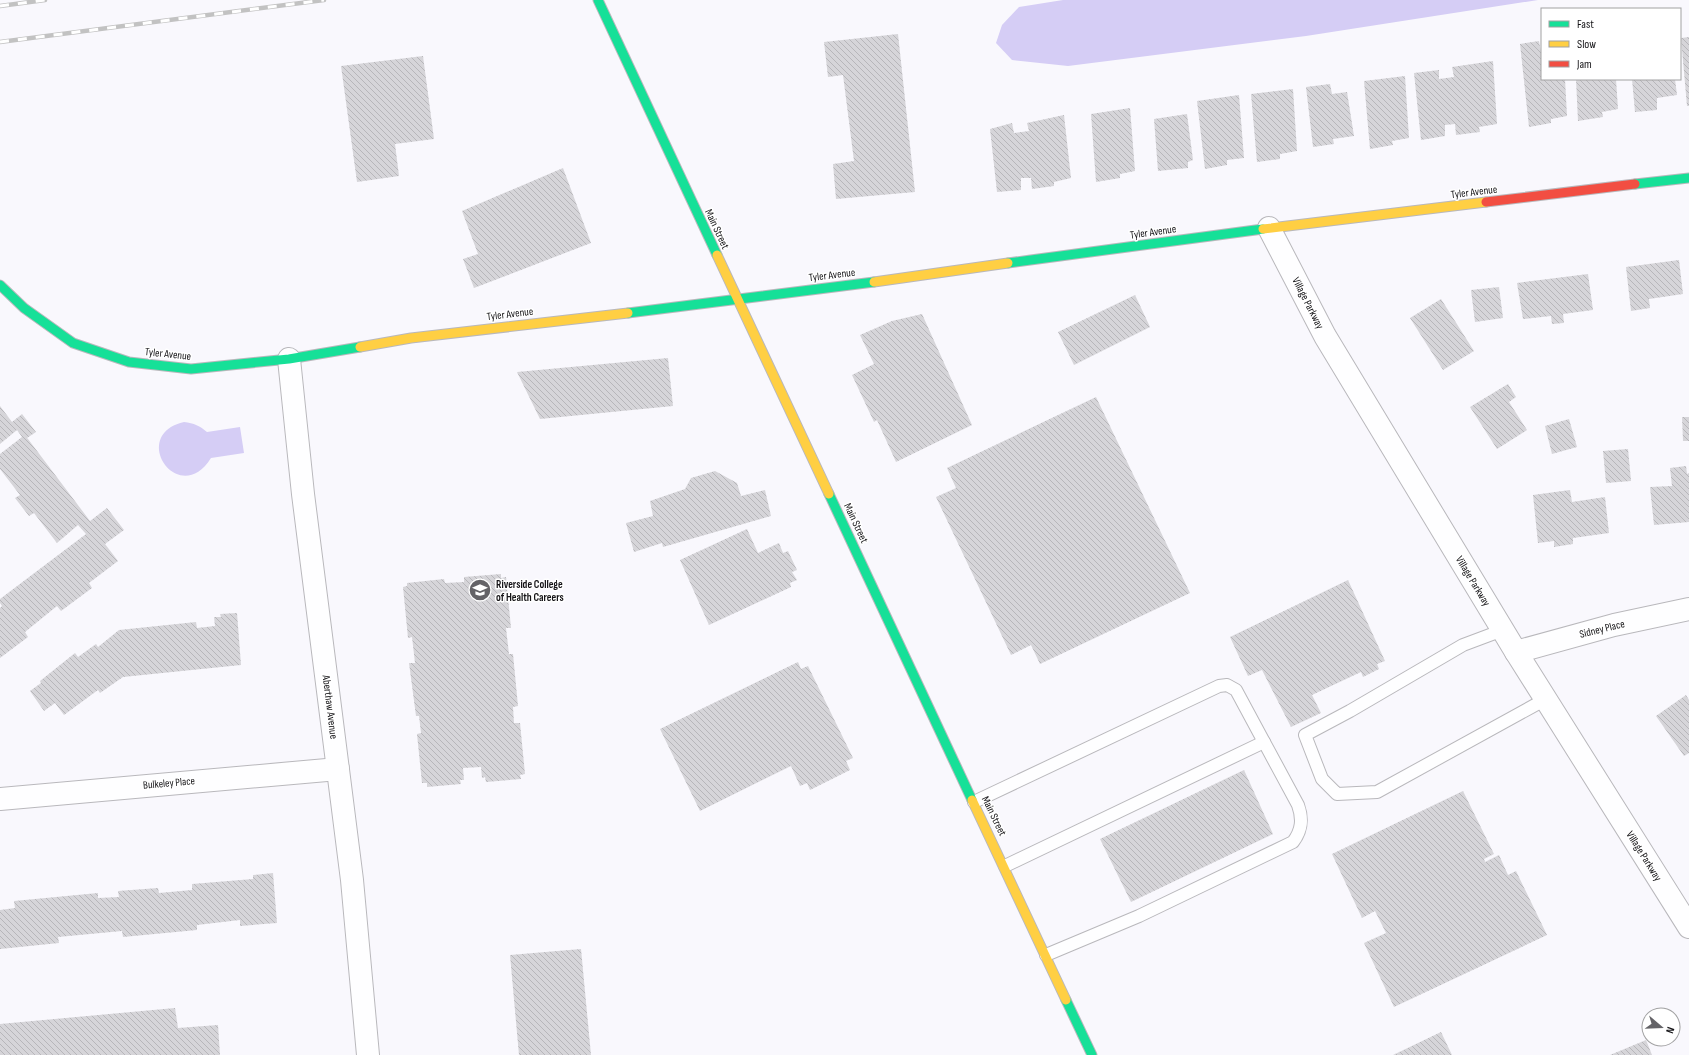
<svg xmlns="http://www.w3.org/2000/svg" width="1689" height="1055" font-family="'Sofia Sans Condensed',sans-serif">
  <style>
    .water { fill: #d5cdf5 }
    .building { fill: url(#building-back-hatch) }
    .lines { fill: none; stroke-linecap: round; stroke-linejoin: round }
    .lane-casing { stroke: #b9b8bc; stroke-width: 14 }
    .street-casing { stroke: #b9b8bc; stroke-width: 24 }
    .fast-casing { stroke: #b9b8bc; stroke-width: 11 }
    .slow-casing { stroke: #b9b8bc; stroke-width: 11 }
    .jam-casing { stroke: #b9b8bc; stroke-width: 11 }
    .lane { stroke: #fefeff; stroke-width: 12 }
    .street { stroke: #fefeff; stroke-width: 22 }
    .fast { stroke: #16e098; stroke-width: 9 }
    .slow { stroke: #ffcf43; stroke-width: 9 }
    .jam { stroke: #f24e42; stroke-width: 9 }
    .rail-casing { stroke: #c2c2c2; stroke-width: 4.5 }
    .rail { stroke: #fff; stroke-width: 3; stroke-dasharray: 9; stroke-linecap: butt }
    .labels { text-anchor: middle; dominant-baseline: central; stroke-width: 3; stroke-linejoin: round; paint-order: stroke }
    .street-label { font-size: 11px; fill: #141316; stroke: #fff }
    .poi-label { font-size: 11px; font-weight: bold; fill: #141316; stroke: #fff; text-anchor: start }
  </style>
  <defs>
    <pattern id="building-back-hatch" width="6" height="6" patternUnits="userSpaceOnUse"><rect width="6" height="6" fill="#d6d5d9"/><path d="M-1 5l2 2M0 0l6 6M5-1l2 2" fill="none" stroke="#b7b6ba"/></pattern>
  </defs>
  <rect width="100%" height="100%" fill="#f9f8fd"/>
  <g class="water">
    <polygon points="1063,0 1538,0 1306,36 1068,66 1012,60 996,43 1002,25 1019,7"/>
    <path d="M184 422C194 423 200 426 207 432L240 427 244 453 211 458C179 509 128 435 184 422Z"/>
  </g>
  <g class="building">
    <polygon points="898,34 915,192 836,199 833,164 854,161 843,75 828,77 824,42"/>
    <polygon points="1689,37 1689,106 1687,106 1681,38"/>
    <polygon points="1539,41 1542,58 1542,79 1565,79 1567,116 1551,119 1551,123 1529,127 1520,44"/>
    <polygon points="423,56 434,139 395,144 399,176 357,182 341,66"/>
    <polygon points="1493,61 1497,124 1479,127 1480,132 1456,135 1455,124 1445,125 1445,136 1421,140 1414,73 1439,70 1439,79 1454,77 1452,67"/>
    <polygon points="1405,76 1409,138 1392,141 1393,145 1370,149 1364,81"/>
    <polygon points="1576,79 1616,79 1618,109 1602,112 1603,117 1578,121"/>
    <polygon points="1632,79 1675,79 1677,95 1657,98 1657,110 1635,112"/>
    <polygon points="1330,84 1332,94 1347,92 1354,136 1333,139 1334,144 1313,147 1306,87"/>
    <polygon points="1293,89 1297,151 1280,154 1280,159 1257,162 1251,94"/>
    <polygon points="1239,95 1244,158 1227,160 1227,165 1205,169 1197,101"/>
    <polygon points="1130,108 1135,171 1120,174 1120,178 1096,182 1091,114"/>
    <polygon points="1187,114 1193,160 1188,162 1188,168 1158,171 1154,119"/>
    <polygon points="1064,115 1071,178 1054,182 1054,186 1032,189 1031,178 1021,178 1021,190 997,192 990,129 1012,123 1014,133 1029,131 1027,123"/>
    <polygon points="563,168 591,243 474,288 463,259 478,254 462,211"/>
    <polygon points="1679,260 1683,294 1649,299 1650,308 1631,311 1626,267"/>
    <polygon points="1588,274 1593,310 1563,314 1564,323 1552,324 1551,316 1523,319 1517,283"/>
    <polygon points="1499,287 1503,318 1475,322 1471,290"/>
    <polygon points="1135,295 1150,327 1074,365 1058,332"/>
    <polygon points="1441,299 1474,351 1443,370 1410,318"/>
    <polygon points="922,314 972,425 896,462 877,420 874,422 852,375 874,364 860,335 892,321"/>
    <polygon points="668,358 673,406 540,419 517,372"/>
    <polygon points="1508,384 1516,397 1509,402 1527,430 1497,449 1470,407"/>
    <polygon points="1096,397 1190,593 1040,664 1031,645 1011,655 936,497 956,488 947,468"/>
    <polygon points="0,406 12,422 22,414 36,432 27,438 28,439 90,521 107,508 124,530 105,544 118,561 89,583 92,588 61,611 57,606 25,632 28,637 0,658 0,608 2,606 0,603 0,599 86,534 78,525 57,543 34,513 29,516 15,498 20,495 0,469 0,454 22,437 17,430 0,444"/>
    <polygon points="1682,417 1689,417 1689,441 1683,441"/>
    <polygon points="1569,419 1577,447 1552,454 1545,426"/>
    <polygon points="1628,449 1631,481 1606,483 1603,451"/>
    <polygon points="1686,466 1687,474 1689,473 1689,522 1654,525 1650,487 1672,486 1670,468"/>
    <polygon points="715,471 737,483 741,496 765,490 771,516 663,547 662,543 634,552 626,523 653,516 650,501 685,489 691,478"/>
    <polygon points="1570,490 1572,502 1605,497 1609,533 1573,538 1573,544 1554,547 1554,541 1538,543 1533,495"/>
    <polygon points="747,529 758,553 779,543 783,553 788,551 797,570 792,572 797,580 790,583 791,587 709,625 680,560"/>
    <polygon points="501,574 501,578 506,577 511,628 506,628 509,654 513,654 518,706 513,707 514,723 520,723 525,774 520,775 521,779 486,782 485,777 482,778 481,767 463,768 464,780 460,780 461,784 427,787 427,783 422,783 417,734 421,733 419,716 416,716 409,663 415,663 412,637 408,638 403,587 407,586 407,583 444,579 445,583 464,582 464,577"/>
    <polygon points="1348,580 1385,661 1377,664 1379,669 1363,677 1361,672 1312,695 1321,713 1291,727 1262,670 1248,676 1230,637"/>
    <polygon points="237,613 241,665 123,677 100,693 98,690 64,715 55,703 44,711 30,691 41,683 40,681 75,653 78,657 96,644 98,647 119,630 196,622 197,628 215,626 214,617 221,617 220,614"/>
    <polygon points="798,662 801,669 808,666 853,758 846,761 850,770 810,790 807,783 800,786 791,766 700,811 660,729"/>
    <polygon points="1686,695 1689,700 1689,753 1684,756 1656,716"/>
    <polygon points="1244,770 1273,834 1131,902 1100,839"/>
    <polygon points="1463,791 1494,854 1484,859 1485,862 1499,855 1508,875 1516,871 1547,935 1394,1007 1364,943 1386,933 1375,911 1362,918 1332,854"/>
    <polygon points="273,873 277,923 240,926 240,920 197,925 197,930 123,937 122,931 58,937 59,943 0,949 0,910 15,908 14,901 98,893 98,898 119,897 118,891 158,888 159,893 192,890 192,884 253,879 253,875"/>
    <polygon points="581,949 591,1055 519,1055 510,955"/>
    <polygon points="175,1008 178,1028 218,1025 220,1055 0,1055 0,1024"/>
    <polygon points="1441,1032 1452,1055 1393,1055"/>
    <polygon points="1646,1040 1652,1055 1610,1055"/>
  </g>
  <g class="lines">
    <g class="lane-casing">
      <g id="lane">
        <polyline points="1503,630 1463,645 1350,711 1305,735 1322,779 1337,794 1377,792 1546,699"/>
        <polyline points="974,802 1219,686 1227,685 1236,690 1264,742 1005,866"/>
        <path d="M1046 955 1139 916 1293 842C1302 830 1303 819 1298 805L1264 742"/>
      </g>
    </g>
    <g class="street-casing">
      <g id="street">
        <polyline points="1269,228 1325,336 1516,652 1689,927"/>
        <polyline points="289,359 303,494 352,880 368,1055"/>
        <polyline points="1516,652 1614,625 1689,609"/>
        <polyline points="0,799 338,769"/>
      </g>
    </g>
    <g class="fast-casing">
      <g id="fast">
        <polyline points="598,0 717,255"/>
        <polyline points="1635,184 1689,178"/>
        <polyline points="1008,263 1263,229"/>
        <polyline points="0,285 24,308 73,343 129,362 191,369 289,359 360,347"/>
        <polyline points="628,313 874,282"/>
        <polyline points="829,494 972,800"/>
        <polyline points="1066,1000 1092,1055"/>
      </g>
    </g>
    <g class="slow-casing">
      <g id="slow">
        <polyline points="1263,229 1486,202"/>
        <polyline points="717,255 829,494"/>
        <polyline points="874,282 1008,263"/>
        <polyline points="360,347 411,338 628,313"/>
        <polyline points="972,800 1066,1000"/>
      </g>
    </g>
    <g class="jam-casing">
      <polyline id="jam" points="1486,202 1635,184"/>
    </g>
    <use href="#lane" class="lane"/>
    <use href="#street" class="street"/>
    <use href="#fast" class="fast"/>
    <use href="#slow" class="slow"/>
    <use href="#jam" class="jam"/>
    <g class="rail-casing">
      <g id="rail">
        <polyline points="0,6 45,0"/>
        <polyline points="0,42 324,0"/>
      </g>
    </g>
    <use href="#rail" class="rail"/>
  </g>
  <defs>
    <g id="university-disc" transform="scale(1.15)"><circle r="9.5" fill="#646367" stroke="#fff"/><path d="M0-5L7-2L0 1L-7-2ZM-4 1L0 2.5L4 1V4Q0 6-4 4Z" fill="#fff"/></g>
  </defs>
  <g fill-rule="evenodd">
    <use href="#university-disc" x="480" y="590"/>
  </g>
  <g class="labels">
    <g class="street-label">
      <text transform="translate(1474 192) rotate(-7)">Tyler Avenue</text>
      <text transform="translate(717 229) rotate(65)">Main Street</text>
      <text transform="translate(1153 232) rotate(-8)">Tyler Avenue</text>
      <text transform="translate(832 275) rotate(-7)">Tyler Avenue</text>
      <text transform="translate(1308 303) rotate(63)">Village Parkway</text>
      <text transform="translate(510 314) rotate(-7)">Tyler Avenue</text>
      <text transform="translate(168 354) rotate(6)">Tyler Avenue</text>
      <text transform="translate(856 523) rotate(65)">Main Street</text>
      <text transform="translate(1473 581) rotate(59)">Village Parkway</text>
      <text transform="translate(1602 629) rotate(-14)">Sidney Place</text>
      <text transform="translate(330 707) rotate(83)">Aberthaw Avenue</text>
      <text transform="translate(169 783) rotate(-5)">Bulkeley Place</text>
      <text transform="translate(994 816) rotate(64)">Main Street</text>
      <text transform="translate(1644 856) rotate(58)">Village Parkway</text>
    </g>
    <g class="poi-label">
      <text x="496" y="584">Riverside College<tspan x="496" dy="13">of Health Careers</tspan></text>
    </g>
  </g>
  <rect x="1541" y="8" width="140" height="72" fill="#ffffff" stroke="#a1a1a2"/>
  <rect x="1549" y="21" width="20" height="6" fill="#16e098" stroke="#a1a1a2"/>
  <text x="1577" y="28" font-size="12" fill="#141316">Fast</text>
  <rect x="1549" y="41" width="20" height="6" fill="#ffcf43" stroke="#a1a1a2"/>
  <text x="1577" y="48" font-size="12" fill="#141316">Slow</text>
  <rect x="1549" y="61" width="20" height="6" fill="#f24e42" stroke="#a1a1a2"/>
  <text x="1577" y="68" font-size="12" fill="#141316">Jam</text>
  <g transform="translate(1661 1027) rotate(109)"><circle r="19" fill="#ffffff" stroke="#a1a1a2"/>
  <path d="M0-3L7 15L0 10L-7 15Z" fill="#646367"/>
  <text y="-6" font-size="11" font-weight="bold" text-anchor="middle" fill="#141316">N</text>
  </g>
</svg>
